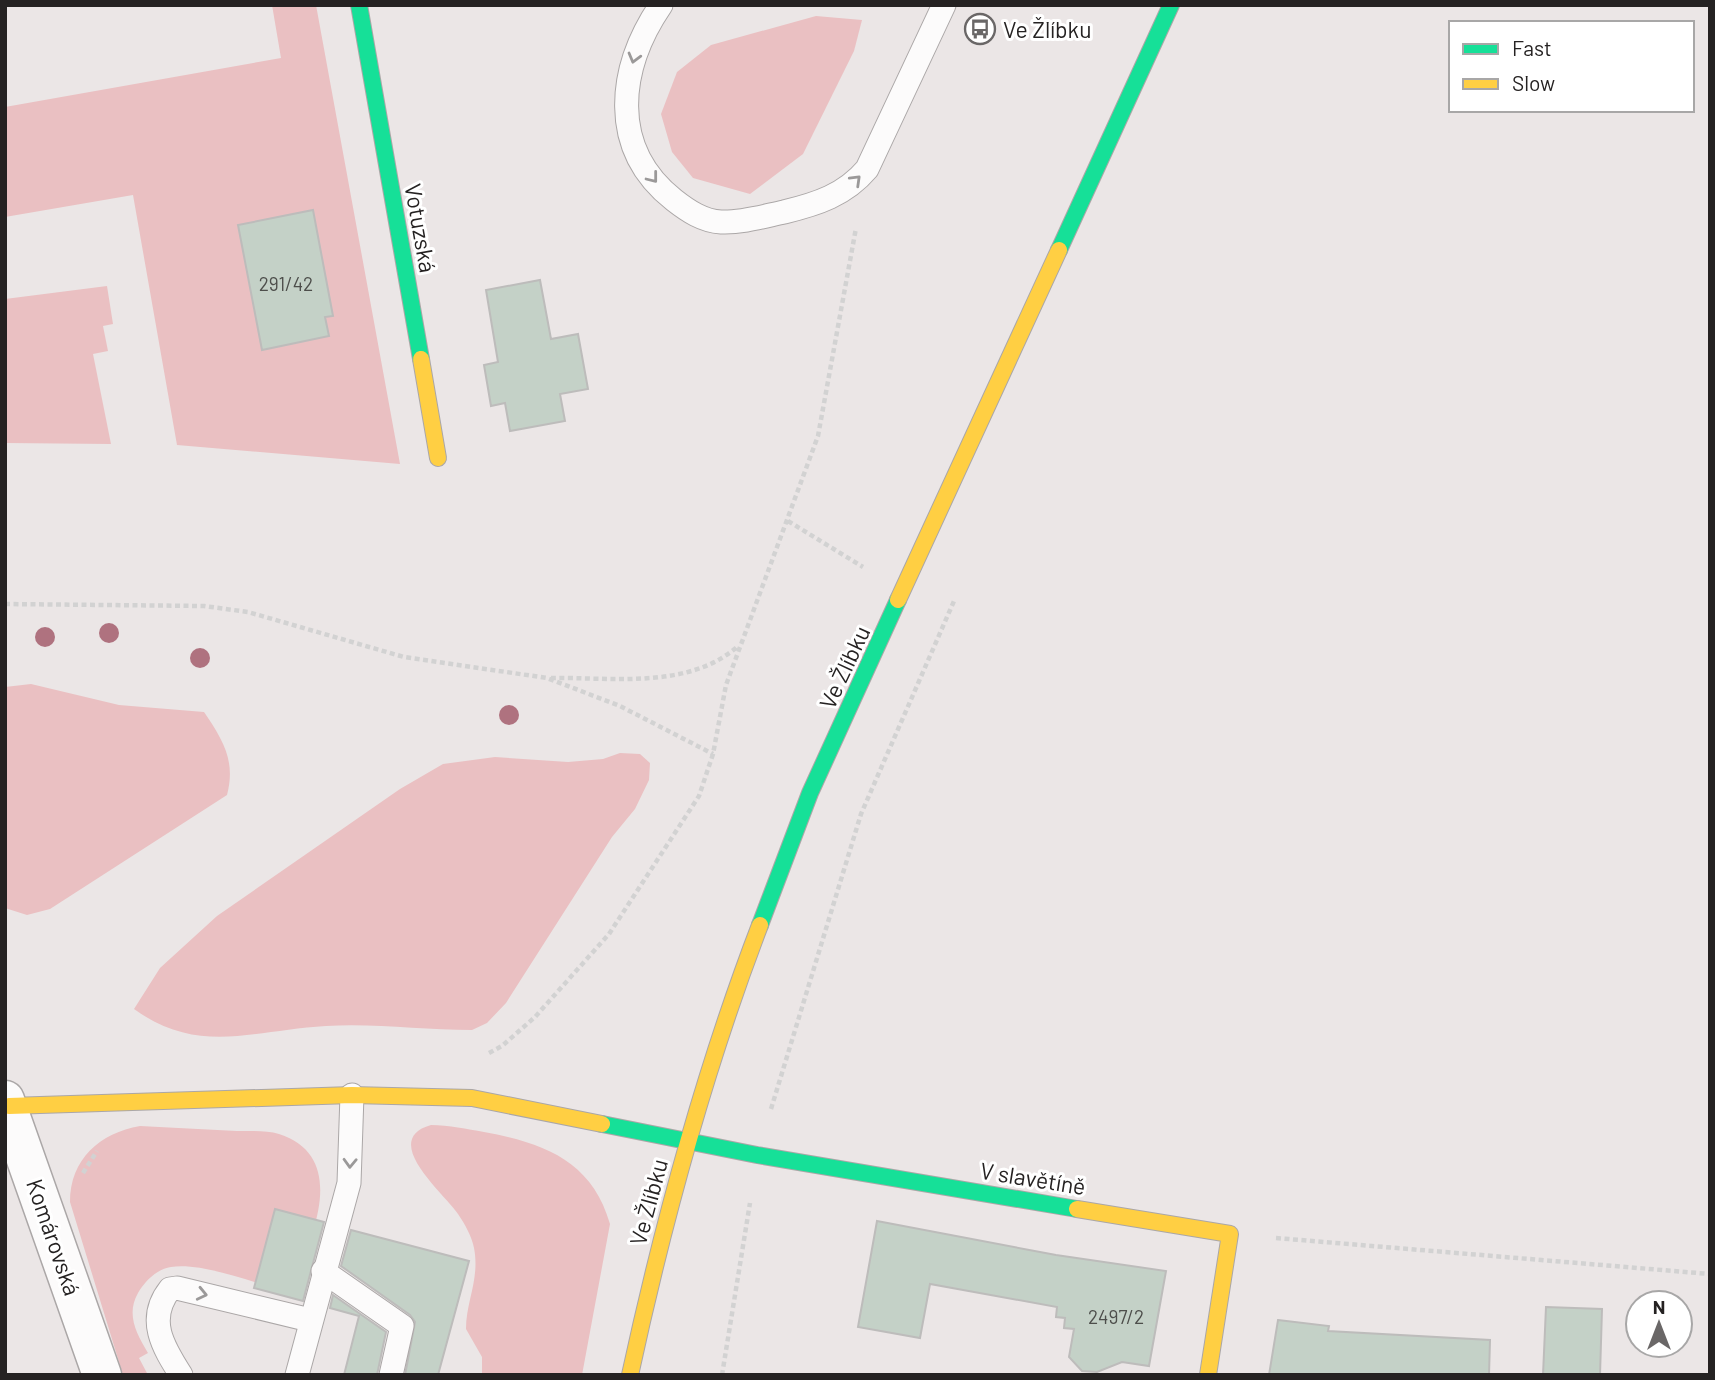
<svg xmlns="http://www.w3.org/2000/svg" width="1715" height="1380" font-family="Barlow,sans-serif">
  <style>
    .green { fill: #eac0c2 }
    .building { fill: #c4d1c7; stroke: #bdbcbb; stroke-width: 2 }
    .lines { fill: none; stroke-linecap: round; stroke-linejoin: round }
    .lane-casing { stroke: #aba7a7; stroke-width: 25 }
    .street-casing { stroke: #aba7a7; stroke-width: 41 }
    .fast-casing { stroke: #aba7a7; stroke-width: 18 }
    .slow-casing { stroke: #aba7a7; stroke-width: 18 }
    .path { stroke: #d2d2d2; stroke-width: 4.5; stroke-dasharray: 5 3.5; stroke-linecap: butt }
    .lane { stroke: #fcfbfb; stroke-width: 23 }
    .street { stroke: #fcfbfb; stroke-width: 38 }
    .fast { stroke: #16e098; stroke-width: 16 }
    .slow { stroke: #ffcf43; stroke-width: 16 }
    .tree { fill: #af727f }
    .oneway { stroke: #9b9999 }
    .labels { text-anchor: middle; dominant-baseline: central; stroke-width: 6; stroke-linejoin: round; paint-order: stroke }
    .number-label { font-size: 19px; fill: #4d4e4b }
    .poi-label { font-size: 23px; fill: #252222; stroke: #fff; text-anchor: start }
    .street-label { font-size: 23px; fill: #252222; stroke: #fff }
  </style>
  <rect width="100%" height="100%" fill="#ebe6e6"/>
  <g class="green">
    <polygon points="272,5 316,5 400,464 177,445 133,195 5,217 5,107 281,58"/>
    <polygon points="816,16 862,20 854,51 803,154 750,194 693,178 672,152 661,114 677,72 711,45"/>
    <polygon points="107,286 113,324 103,326 108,351 93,354 111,444 5,443 5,299"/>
    <path d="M31 684 119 705 204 712C223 740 236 761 227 795L50 909 27 915 5 908V687Z"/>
    <path d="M620 753 640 754 650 763 649 780 635 809 612 837 506 1003 487 1023 472 1030C423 1030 374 1023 326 1026 253 1030 199 1056 134 1009L160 968 217 916 400 789 443 764 495 757 568 762 603 759Z"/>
    <path d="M431 1125C449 1125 467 1129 484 1132 544 1143 592 1161 610 1224L582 1375H482V1357L466 1329C466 1301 480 1279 474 1248 472 1237 465 1224 458 1214 446 1195 378 1140 431 1125Z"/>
    <path d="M140 1126C172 1128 204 1129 237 1131 250 1131 267 1130 279 1134 353 1158 309 1246 288 1292 257 1284 203 1262 171 1267 157 1269 145 1281 138 1293 126 1314 136 1333 148 1353L139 1358 148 1375H123L70 1202C70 1159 100 1133 140 1126Z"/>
  </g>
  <g class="building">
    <polygon points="313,210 333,316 325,317 329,336 262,350 238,225"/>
    <polygon points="540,280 551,339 578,334 588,389 560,394 565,421 510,431 505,403 491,406 484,365 498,362 486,290"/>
    <polygon points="275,1209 324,1222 303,1301 254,1288"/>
    <polygon points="877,1221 1056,1255 1166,1271 1149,1366 1122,1362 1097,1372 1082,1371 1069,1357 1074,1329 1064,1328 1065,1318 1056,1317 1057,1307 930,1284 920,1338 858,1327"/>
    <polygon points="351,1230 469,1261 438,1375 405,1375 415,1322 410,1315 341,1266"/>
    <polygon points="333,1295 386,1332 377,1375 344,1375 359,1316 330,1308"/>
    <polygon points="1546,1307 1602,1309 1600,1375 1543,1375"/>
    <polygon points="1278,1320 1329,1326 1328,1331 1490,1340 1489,1375 1269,1375"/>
  </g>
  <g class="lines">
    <g class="lane-casing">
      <g id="lane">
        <path d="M661 5C618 68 608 148 674 200 688 211 703 221 721 222 741 223 765 216 784 212 817 204 845 195 867 169L944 5"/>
        <polyline points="323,1271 402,1326 391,1375"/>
        <path d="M181 1375C163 1347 146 1319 170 1289L177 1288 310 1320"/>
        <polyline points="297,1375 349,1183 352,1095"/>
      </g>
    </g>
    <g class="street-casing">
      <polyline id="street" points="5,1100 102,1375"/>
    </g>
    <g class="fast-casing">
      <g id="fast">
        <polyline points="359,5 421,359"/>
        <polyline points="1059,250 1171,5"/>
        <polyline points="760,925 810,793 898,600"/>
        <polyline points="602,1124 757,1155 1077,1209"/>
      </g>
    </g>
    <g class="slow-casing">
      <g id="slow">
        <polyline points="421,359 438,458"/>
        <polyline points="898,600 1059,250"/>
        <polyline points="9,1106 352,1095 472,1098 602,1124"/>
        <polyline points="1077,1209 1230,1234 1208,1375"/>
        <path d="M630 1375C663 1223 704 1071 760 925"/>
      </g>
    </g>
    <g class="path">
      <polyline points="788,521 863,567"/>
      <polyline points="5,604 204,606 248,612 404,657 547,678 620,706 713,754"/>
      <path d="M551 678C611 677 689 690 738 646"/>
      <polyline points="489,1053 502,1046 535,1017 609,934 699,796 713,754 726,685 818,436 856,228"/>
      <polyline points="771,1109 861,814 954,601"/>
      <polyline points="83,1173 97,1151"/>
      <polyline points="1276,1238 1710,1274"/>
      <polyline points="722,1375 750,1203"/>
    </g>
    <use href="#lane" class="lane"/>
    <use href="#street" class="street"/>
    <use href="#fast" class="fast"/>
    <use href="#slow" class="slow"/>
  </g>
  <g class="tree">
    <circle cx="109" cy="633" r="10"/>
    <circle cx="45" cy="637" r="10"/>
    <circle cx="200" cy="658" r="10"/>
    <circle cx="509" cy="715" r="10"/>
  </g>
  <defs><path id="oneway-chevron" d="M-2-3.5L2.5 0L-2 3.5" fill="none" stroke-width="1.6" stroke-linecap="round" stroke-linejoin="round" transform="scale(1.75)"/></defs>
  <g class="oneway">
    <use href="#oneway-chevron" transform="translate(634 58) rotate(105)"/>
    <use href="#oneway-chevron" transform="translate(653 178) rotate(52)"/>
    <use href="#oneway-chevron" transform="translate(856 180) rotate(-44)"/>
    <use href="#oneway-chevron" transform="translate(350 1163) rotate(92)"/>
    <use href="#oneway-chevron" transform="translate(202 1294) rotate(13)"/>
  </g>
  <defs>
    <g id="bus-ring" transform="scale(1.575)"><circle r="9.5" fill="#fff" stroke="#6a6767" stroke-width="1.5"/><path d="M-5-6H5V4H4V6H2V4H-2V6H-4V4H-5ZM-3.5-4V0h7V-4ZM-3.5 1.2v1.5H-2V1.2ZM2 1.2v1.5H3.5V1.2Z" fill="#6a6767"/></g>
  </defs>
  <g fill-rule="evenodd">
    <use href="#bus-ring" x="980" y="29"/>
  </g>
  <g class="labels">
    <g class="number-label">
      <text x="286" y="283">291/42</text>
      <text x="1116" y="1316">2497/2</text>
    </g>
    <g class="poi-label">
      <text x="1003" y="29">Ve Žlíbku</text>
    </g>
    <g class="street-label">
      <text transform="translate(421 228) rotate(80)">Votuzská</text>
      <text transform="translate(844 667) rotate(-65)">Ve Žlíbku</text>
      <text transform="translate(1033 1178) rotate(9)">V slavětíně</text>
      <text transform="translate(648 1202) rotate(-75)">Ve Žlíbku</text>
      <text transform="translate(54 1237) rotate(71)">Komárovská</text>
    </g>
  </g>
  <rect width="1715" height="1380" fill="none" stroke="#252222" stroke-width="14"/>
  <rect x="1449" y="21" width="245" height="91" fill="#ffffff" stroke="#a8a7a7" stroke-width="2"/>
  <rect x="1463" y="44" width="35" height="10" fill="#16e098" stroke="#a8a7a7" stroke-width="2"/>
  <text x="1512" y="56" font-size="21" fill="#252222">Fast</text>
  <rect x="1463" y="79" width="35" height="10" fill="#ffcf43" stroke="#a8a7a7" stroke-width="2"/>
  <text x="1512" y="91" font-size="21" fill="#252222">Slow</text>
  <g transform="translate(1659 1324)"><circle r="33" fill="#ffffff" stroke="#a8a7a7" stroke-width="2"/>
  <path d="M0-5L12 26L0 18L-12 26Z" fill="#6a6767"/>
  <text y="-10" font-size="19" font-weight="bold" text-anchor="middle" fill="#252222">N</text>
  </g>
</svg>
